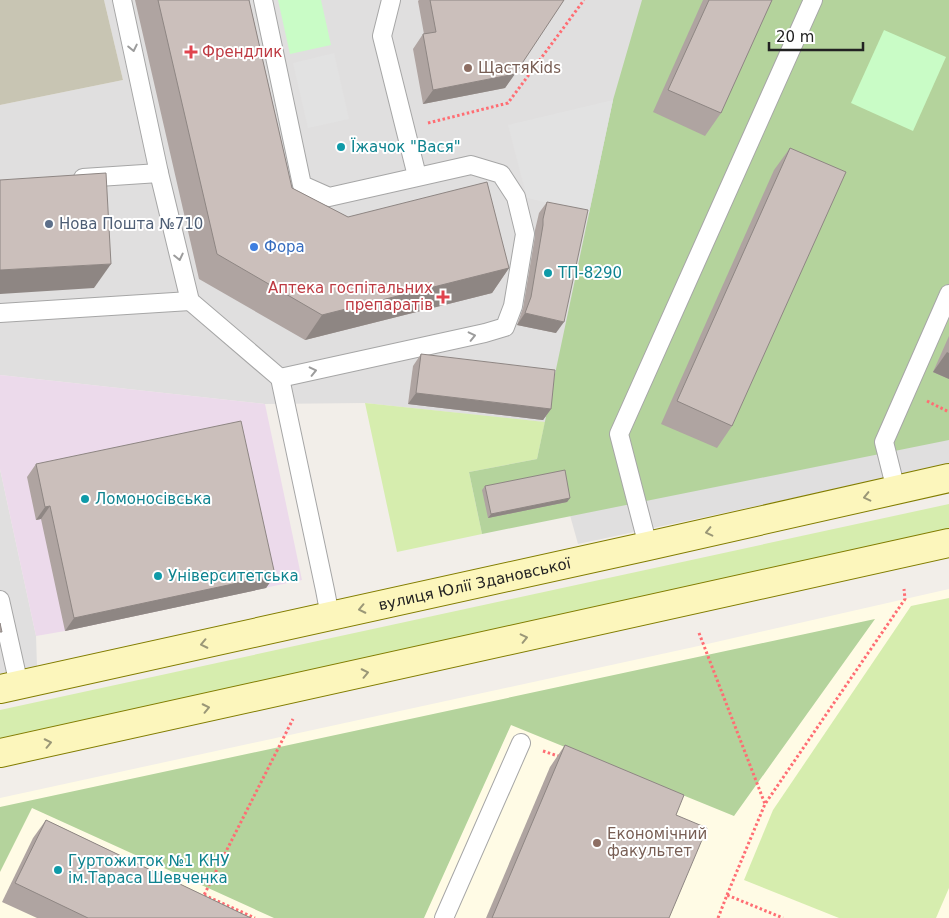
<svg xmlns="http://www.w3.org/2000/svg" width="949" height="918" font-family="'DejaVu Sans',sans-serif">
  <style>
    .residential { fill: #e0dfdf }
    .industrial { fill: #ecdaeb }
    .education { fill: #fffbe5 }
    .construction { fill: #c8c5b3 }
    .grass { fill: #d6edae }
    .forest { fill: #b4d39c }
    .park { fill: #c9fcc6 }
    .parking { fill: #e2e2e2 }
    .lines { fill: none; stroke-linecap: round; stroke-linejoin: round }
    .lane-casing { stroke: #a6a6a6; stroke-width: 20 }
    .secondary-casing { stroke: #827d00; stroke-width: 30 }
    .path { stroke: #ff6d73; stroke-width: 3; stroke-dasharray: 2.5 2.5; stroke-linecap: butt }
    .lane { stroke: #fff; stroke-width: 18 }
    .secondary { stroke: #fcf6bc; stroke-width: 28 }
    .wall { fill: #afa4a1 }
    .shaded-wall { fill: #8e8683 }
    .building { fill: #cbbfbb; stroke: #8e8683 }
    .oneway { stroke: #9c9c9c }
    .oneway2 { stroke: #9a9777 }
    .health-dot { fill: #e0444e; stroke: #fff; stroke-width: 2 }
    .education-dot { fill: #8d6e63; stroke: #fff; stroke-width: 2 }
    .culture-dot { fill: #0f9aa8; stroke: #fff; stroke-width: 2 }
    .service-dot { fill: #5c6f8a; stroke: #fff; stroke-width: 2 }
    .shop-dot { fill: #3f7fe0; stroke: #fff; stroke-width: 2 }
    .labels { text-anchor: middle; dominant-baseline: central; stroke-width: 4; stroke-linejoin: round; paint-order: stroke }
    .health-label { font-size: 15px; fill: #be3a42; stroke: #fff; text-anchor: start }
    .education-label { font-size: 15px; fill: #785e54; stroke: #fff; text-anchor: start }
    .culture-label { font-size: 15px; fill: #0d838f; stroke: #fff; text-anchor: start }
    .service-label { font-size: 15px; fill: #4e5e75; stroke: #fff; text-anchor: start }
    .shop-label { font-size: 15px; fill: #366cbe; stroke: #fff; text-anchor: start }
    .street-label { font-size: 15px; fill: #222; stroke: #fff }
  </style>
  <rect width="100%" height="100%" fill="#f2eee9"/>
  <g class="residential">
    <polygon points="104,0 949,0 949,465 578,544 544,422 365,403 265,404 0,375 0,105 123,80"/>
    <polygon points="0,469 36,636 37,668 0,676"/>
  </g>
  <polygon class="industrial" points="0,375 265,404 302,580 65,631 36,636 0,469"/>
  <polygon class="education" points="949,589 949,918 0,918 0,798 703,645"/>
  <polygon class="construction" points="0,0 104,0 123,80 0,105"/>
  <g class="grass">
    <polygon points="365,403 545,422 537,459 469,472 482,534 397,552"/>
    <polygon points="949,504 949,533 0,738 0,710"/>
    <polygon points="949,598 949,888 936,918 839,918 744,880 773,810 911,606"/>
  </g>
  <g class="forest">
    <polygon points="642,0 949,0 949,440 482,534 469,472 537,459 613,100"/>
    <polygon points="875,619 734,816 511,725 424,918 274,918 32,808 0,872 0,807"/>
  </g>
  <g class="park">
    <polygon points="278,0 321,0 331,45 290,54"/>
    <polygon points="884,30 946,57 913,131 851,103"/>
  </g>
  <g class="parking">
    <polygon points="334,53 349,119 308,128 293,63"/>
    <polygon points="613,100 589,213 527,198 508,125"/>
  </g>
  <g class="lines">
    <g class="lane-casing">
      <g id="lane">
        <polyline points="122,0 159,173 190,301 280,378 485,333 505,327 513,306 525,234 516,197 501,174 471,165 329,197 302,185 263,0"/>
        <polyline points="391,0 382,36 417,176"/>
        <polyline points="83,178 159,173"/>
        <polyline points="0,313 190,301"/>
        <polyline points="280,378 325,590 330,616"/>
        <polyline points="896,490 884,442 949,294"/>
        <polyline points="648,546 619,434 813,0"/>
        <polyline points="0,600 19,685"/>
        <polyline points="444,918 521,743"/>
      </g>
    </g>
    <g class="secondary-casing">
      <g id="secondary">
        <path id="s1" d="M0 689 648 546 949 478"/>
        <polyline points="0,753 949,543"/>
      </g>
    </g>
    <g class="path">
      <polyline points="428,123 508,103 584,0"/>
      <polyline points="927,401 949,412"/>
      <polyline points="699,633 765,804"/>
      <polyline points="543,751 561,757"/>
      <polyline points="204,895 255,918"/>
      <polyline points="727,895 765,804 905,599 904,589"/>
      <polyline points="202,899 293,719"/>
      <polyline points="718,918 727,895 783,918"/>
    </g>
    <use href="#lane" class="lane"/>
    <use href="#secondary" class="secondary"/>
  </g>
  <g class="wall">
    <polygon points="135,0 249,0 292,188 348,217 509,268 492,293 305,340 199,279"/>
    <polygon points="419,0 564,0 505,88 423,104 413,49 423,34 424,34 418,1"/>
    <polygon points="703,0 772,0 721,113 705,136 653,112"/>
    <polygon points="790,148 732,426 717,448 661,424 774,170"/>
    <polygon points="547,202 556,333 517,325 523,308 535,236 535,230 539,213"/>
    <polygon points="949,336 949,379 933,372"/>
    <polygon points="421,354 551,409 543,420 408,404 413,366"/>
    <polygon points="36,464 275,575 266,588 65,631 41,519 36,520 27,477"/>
    <polygon points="485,486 570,498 567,502 488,518 482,490"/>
    <polygon points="565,745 676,815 669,918 486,918 550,767"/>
    <polygon points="46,820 251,918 37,918 2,902 33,838"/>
  </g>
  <g class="shaded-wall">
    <polygon points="515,74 505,88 423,104 433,90"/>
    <polygon points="111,264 94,288 0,294 0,270"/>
    <polygon points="509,268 492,293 305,340 322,315"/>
    <polygon points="525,313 564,322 556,333 517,325"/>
    <polygon points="947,352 949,353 949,379 933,372"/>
    <polygon points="416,393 551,409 543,420 408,404"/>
    <polygon points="570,498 567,502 488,518 491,514"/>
    <polygon points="50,506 41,519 36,520 45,507"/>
    <polygon points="275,575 266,588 65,631 74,618"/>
  </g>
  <g class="building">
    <polygon points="158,0 249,0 292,188 348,217 487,182 509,268 322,315 217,254"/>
    <polygon points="430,0 564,0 515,74 433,90 423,34 436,32"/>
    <polygon points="709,0 772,0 721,113 668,90"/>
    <polygon points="790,148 846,172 732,426 677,401"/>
    <polygon points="106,173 111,264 0,270 0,180"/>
    <polygon points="547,202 588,210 564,322 525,313 531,297 543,225 543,219"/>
    <polygon points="421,354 555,370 551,409 416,393"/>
    <polygon points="241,421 275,575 74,618 50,506 45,507 36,464"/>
    <polygon points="565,470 570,498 491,514 485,486"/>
    <polygon points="0,623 2,632 0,632"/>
    <polygon points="565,745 684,795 676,815 707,828 669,918 492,918"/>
    <polygon points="46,820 251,918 88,918 15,883"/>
  </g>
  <defs><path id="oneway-chevron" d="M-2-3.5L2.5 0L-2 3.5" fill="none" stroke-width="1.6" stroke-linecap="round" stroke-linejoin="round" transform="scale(1.25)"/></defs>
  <g class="oneway">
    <use href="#oneway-chevron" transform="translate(133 48) rotate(78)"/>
    <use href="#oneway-chevron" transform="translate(179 257) rotate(77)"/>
    <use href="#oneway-chevron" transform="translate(472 336) rotate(-13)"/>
    <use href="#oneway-chevron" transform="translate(313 371) rotate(-13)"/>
  </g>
  <g class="oneway2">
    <use href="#oneway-chevron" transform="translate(867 497) rotate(167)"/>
    <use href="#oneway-chevron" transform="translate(709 532) rotate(167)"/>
    <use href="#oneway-chevron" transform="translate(362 609) rotate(168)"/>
    <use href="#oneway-chevron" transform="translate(524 638) rotate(-13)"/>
    <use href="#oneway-chevron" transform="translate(204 644) rotate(168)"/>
    <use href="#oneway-chevron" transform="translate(365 673) rotate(-12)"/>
    <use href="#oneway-chevron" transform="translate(206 708) rotate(-12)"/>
    <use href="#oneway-chevron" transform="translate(48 743) rotate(-12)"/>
  </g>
  <g class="health-dot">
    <path d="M188.5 44.5h5v5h5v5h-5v5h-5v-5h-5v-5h5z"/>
    <path d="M440.5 289.5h5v5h5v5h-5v5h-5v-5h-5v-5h5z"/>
  </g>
  <g class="education-dot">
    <circle cx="468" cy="68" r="5"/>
    <circle cx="597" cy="843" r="5"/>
  </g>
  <g class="culture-dot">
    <circle cx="341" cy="147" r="5"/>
    <circle cx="548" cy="273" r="5"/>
    <circle cx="85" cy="499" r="5"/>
    <circle cx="158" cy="576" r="5"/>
    <circle cx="58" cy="870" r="5"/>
  </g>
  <circle class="service-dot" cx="49" cy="224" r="5"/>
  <circle class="shop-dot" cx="254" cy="247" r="5"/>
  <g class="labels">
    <g class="health-label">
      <text x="202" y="52">Френдлик</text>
      <text x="433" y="288" text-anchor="end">Аптека госпітальних<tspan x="433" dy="17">препаратів</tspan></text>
    </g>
    <g class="education-label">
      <text x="478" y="68">ЩастяKids</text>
      <text x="607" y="834">Економічний<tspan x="607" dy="17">факультет</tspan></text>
    </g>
    <g class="culture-label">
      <text x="351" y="147">Їжачок "Вася"</text>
      <text x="558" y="273">ТП-8290</text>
      <text x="95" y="499">Ломоносівська</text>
      <text x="168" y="576">Університетська</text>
      <text x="68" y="861">Гуртожиток №1 КНУ<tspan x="68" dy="17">ім.Тараса Шевченка</tspan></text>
    </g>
    <g class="service-label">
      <text x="59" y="224">Нова Пошта №710</text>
    </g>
    <g class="shop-label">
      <text x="264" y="247">Фора</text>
    </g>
    <g class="street-label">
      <text stroke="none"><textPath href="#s1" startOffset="486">вулиця Юлії Здановської</textPath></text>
    </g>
  </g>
  <path d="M769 42v8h94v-8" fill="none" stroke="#222222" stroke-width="2.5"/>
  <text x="776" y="42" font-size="15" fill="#222222" stroke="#ffffff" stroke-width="4" paint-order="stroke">20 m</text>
</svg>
